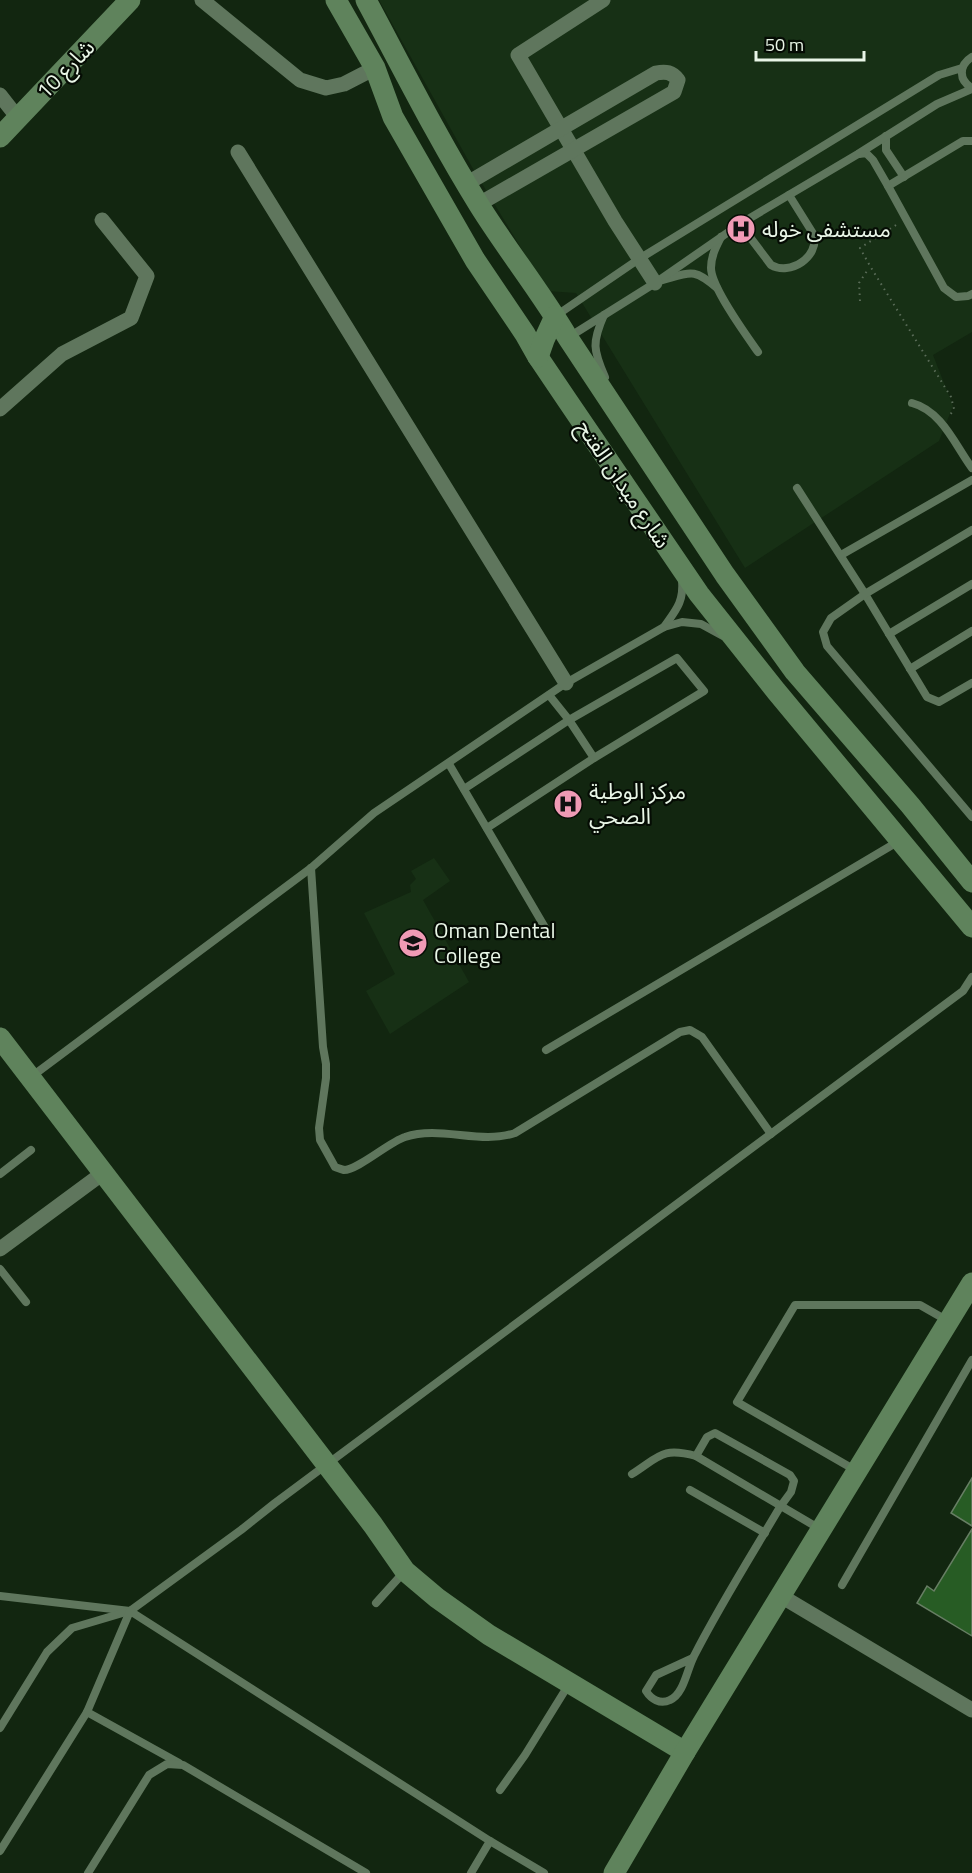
<svg xmlns="http://www.w3.org/2000/svg" width="972" height="1873" font-family="'Titillium Web','Noto Sans Arabic',sans-serif">
  <style>
    .built { fill: #173015 }
    .building { fill: #275c24; stroke: #677e64; stroke-width: 1.5 }
    .lines { fill: none; stroke-linecap: round; stroke-linejoin: round }
    .path { stroke: #5a6c58; stroke-width: 2; stroke-dasharray: 1.5 4.5; stroke-linecap: butt }
    .lane { stroke: #5f765d; stroke-width: 8 }
    .street { stroke: #5f765d; stroke-width: 15 }
    .secondary { stroke: #5f835c; stroke-width: 21 }
    .labels { text-anchor: middle; dominant-baseline: central; stroke-width: 4.5; stroke-linejoin: round; paint-order: stroke }
    .street-label { font-size: 22px; fill: #e9f6e7; stroke: #050c04 }
    .poi-label { font-size: 22px; fill: #e9f6e7; stroke: #050c04; text-anchor: start }
  </style>
  <rect width="100%" height="100%" fill="#122610"/>
  <g class="built">
    <polygon points="379,0 972,0 972,332 933,355 953,406 939,441 745,568 576,293 547,291 472,167"/>
    <polygon points="434,858 450,881 423,900 469,982 390,1034 366,991 395,974 364,913 411,892 410,885 416,879 411,871"/>
  </g>
  <g class="building">
    <polygon points="972,1478 972,1526 951,1513"/>
    <polygon points="972,1529 972,1636 917,1603 927,1586 934,1591"/>
  </g>
  <g class="lines">
    <g class="path">
      <polyline points="896,225 860,248 870,266 951,397 954,409 950,415"/>
      <polyline points="860,301 859,283 869,268"/>
    </g>
    <g class="lane">
      <path d="M972 57C959 65 958 80 972 88"/>
      <polyline points="886,136 886,150 904,177"/>
      <polyline points="972,141 963,141 888,186 944,288 956,297 968,296 972,294"/>
      <polyline points="859,154 866,153 873,160 888,186"/>
      <path d="M740 224 771 265C790 276 819 257 814 235L789 195"/>
      <path d="M721 237C716 247 711 256 711 268 711 287 746 335 758 352"/>
      <path d="M663 280C691 272 694 268 717 288"/>
      <polyline points="557,315 639,259 939,75 962,68"/>
      <path d="M604 315C592 342 593 350 605 377"/>
      <polyline points="569,337 655,283 740,224 858,154 937,104 972,89"/>
      <path d="M912 403C942 411 955 445 972 468"/>
      <polyline points="797,488 865,594 927,697 939,702 972,683"/>
      <polyline points="972,530 865,594 831,618 823,632 827,646 972,817"/>
      <polyline points="841,555 972,480"/>
      <path d="M664 627C676 610 684 602 682 580"/>
      <polyline points="889,634 972,584"/>
      <polyline points="910,669 972,631"/>
      <polyline points="549,695 569,720 594,758"/>
      <polyline points="449,764 550,936"/>
      <polyline points="464,789 569,720 677,658 704,691 594,758 487,828"/>
      <path d="M311 868 323 1047 326 1064V1078L319 1128 320 1140 335 1167C338 1168 340 1169 344 1170 358 1170 389 1142 405 1137 440 1125 480 1145 515 1133L680 1032 690 1030 702 1037 771 1134"/>
      <polyline points="546,1050 899,841"/>
      <polyline points="31,1077 311,868 374,813 566,683 664,627 682,622 701,624 723,636"/>
      <polyline points="0,1174 31,1150"/>
      <polyline points="0,1269 26,1302"/>
      <polyline points="855,1470 737,1402 795,1305 920,1305 948,1321"/>
      <path d="M632 1474C660 1456 662 1447 696 1456L820 1529"/>
      <polyline points="690,1490 765,1533"/>
      <polyline points="842,1585 972,1360"/>
      <polyline points="0,1596 130,1611 241,1530 275,1503 963,991 972,977"/>
      <polyline points="376,1603 404,1572"/>
      <path d="M693 1658 656 1675 646 1691C651 1699 660 1705 670 1700 684 1694 687 1669 694 1656 720 1605 751 1556 780 1507L791 1492 794 1481 790 1475 715 1433 707 1437 696 1456"/>
      <polyline points="87,1712 179,1763"/>
      <polyline points="0,1728 47,1652 72,1628 126,1612"/>
      <polyline points="500,1790 525,1755 569,1684"/>
      <polyline points="0,1851 87,1712 130,1611 490,1841 544,1873"/>
      <polyline points="88,1873 149,1775 167,1764 183,1765 366,1873"/>
      <polyline points="471,1873 490,1841"/>
    </g>
    <g class="street">
      <polyline points="202,0 300,80 326,88 344,84 375,68"/>
      <polyline points="603,0 518,55 615,221 655,283"/>
      <polyline points="0,95 18,118"/>
      <polyline points="238,152 566,683"/>
      <path d="M466 184 656 73C666 71 672 72 678 80L674 92 479 204"/>
      <polyline points="0,409 62,354 131,318 147,276 102,220"/>
      <polyline points="0,1249 103,1173"/>
      <polyline points="781,1596 972,1710"/>
    </g>
    <g class="secondary">
      <polyline points="336,0 375,68 393,117 475,260 525,334 538,357 567,400 699,594 776,691 972,927"/>
      <path d="M366 0C403 69 438 139 479 205 507 250 541 292 568 338L725 575 795 672 910 805 972 882"/>
      <polyline points="0,137 130,0"/>
      <polyline points="538,357 544,340 555,316"/>
      <polyline points="0,1038 373,1525 405,1571 437,1598 489,1635 685,1752"/>
      <polyline points="614,1873 685,1752 972,1283"/>
    </g>
  </g>
  <defs>
    <g id="hospital-disc" transform="scale(1.5)"><circle r="9.5" fill="#f09ab5" stroke="#050c04"/><path d="M-5-5h3v3.5h4V-5h3V5h-3V1.5h-4V5h-3Z" fill="#111"/></g>
    <g id="university-disc" transform="scale(1.5)"><circle r="9.5" fill="#f09ab5" stroke="#050c04"/><path d="M0-5L7-2L0 1L-7-2ZM-4 1L0 2.5L4 1V4Q0 6-4 4Z" fill="#111"/></g>
  </defs>
  <g fill-rule="evenodd">
    <use href="#hospital-disc" x="741" y="229"/>
    <use href="#hospital-disc" x="568" y="804"/>
    <use href="#university-disc" x="413" y="943"/>
  </g>
  <g class="labels">
    <g class="street-label">
      <text transform="translate(65 69) rotate(-46)">شارع 10</text>
      <text transform="translate(624 484) rotate(56)">شارع ميدان الفتح</text>
    </g>
    <g class="poi-label">
      <text x="762" y="229">مستشفى خوله</text>
      <text x="589" y="791">مركز الوطية<tspan x="589" dy="25">الصحي</tspan></text>
      <text x="434" y="930">Oman Dental<tspan x="434" dy="25">College</tspan></text>
    </g>
  </g>
  <path d="M756 51v9h108v-9" fill="none" stroke="#e9f6e7" stroke-width="3"/>
  <text x="765" y="51" font-size="18" fill="#e9f6e7" stroke="#050c04" stroke-width="4.5" paint-order="stroke">50 m</text>
</svg>
